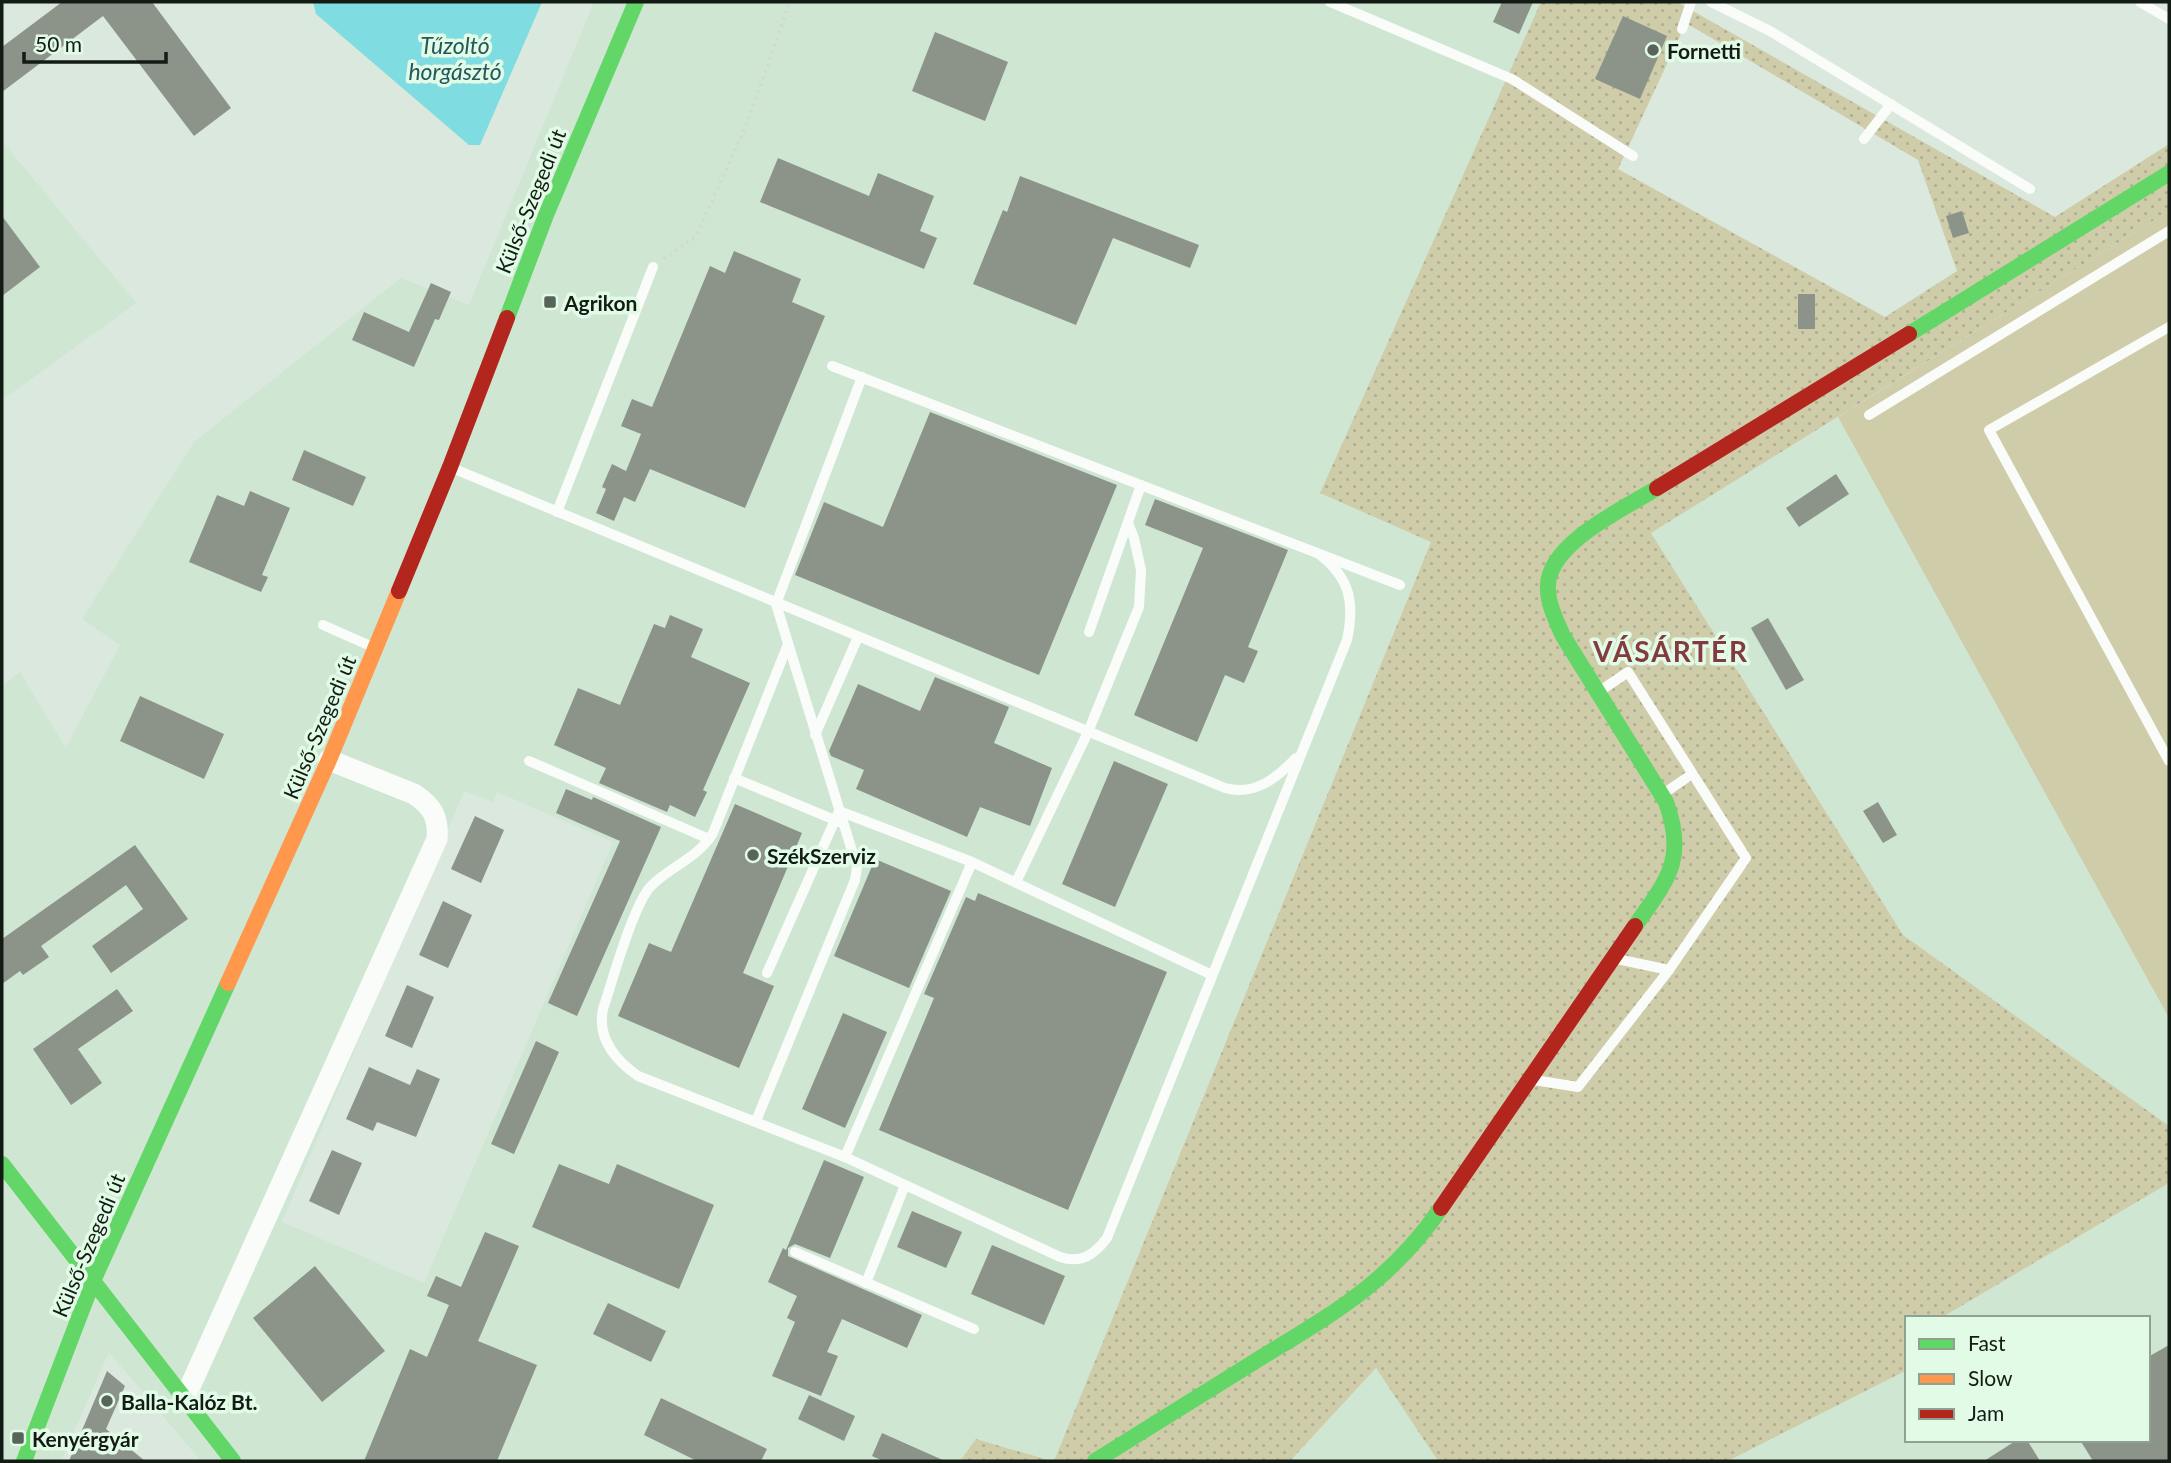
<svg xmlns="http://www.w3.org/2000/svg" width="2171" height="1463" font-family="Lato,sans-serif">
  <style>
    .built { fill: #cfe6d3; fill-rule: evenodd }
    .grass { fill: url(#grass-dots); fill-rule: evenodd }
    .park { fill: #cecca9 }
    .water { fill: #7fdce0 }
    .building { fill: #8c948a }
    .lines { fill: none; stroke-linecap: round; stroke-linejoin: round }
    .path { stroke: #d3d7d4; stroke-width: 3.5; stroke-dasharray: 2 5; stroke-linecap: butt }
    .lane { stroke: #fafcfa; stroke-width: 10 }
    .street { stroke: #fafcfa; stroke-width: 21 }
    .fast { stroke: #63d668; stroke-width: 16 }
    .slow { stroke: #ff974d; stroke-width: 16 }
    .jam { stroke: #b3261e; stroke-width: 16 }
    .poi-dot { fill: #58635a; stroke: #e2fbe6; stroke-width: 2.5 }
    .labels { text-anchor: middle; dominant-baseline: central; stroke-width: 7; stroke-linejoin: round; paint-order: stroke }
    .poi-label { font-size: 21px; font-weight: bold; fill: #121b14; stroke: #e2fbe6; text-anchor: start }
    .street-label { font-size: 21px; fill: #121b14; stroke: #e2fbe6 }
    .water-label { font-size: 23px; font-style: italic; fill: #23585d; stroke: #e2fbe6 }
    .district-label { font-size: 28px; font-weight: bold; letter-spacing: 2px; fill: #833b41; stroke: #e2fbe6 }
  </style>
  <defs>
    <pattern id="grass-dots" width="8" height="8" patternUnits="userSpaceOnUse" patternTransform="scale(1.75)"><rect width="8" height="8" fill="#cecca9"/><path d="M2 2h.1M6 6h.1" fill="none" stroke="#b0af91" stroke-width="1.8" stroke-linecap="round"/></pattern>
  </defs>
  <rect width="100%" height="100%" fill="#dbe8dd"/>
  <g class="built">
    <path d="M594 2H1541L1320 493 1431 541 1054 1461 976 1439 960 1461H201L109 1352 61 1461H2V686L20 672 66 748 120 645 82 619 194 442 401 278 469 305ZM464 791 493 802 497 792 613 842 424 1283 282 1222Z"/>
    <polygon points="2,141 136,303 2,400"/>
    <polygon points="1838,417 2169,1018 2169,1126 1903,935 1651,533"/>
    <polygon points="2169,1183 2169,1461 1728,1461 1907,1370 1907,1440 2148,1440 2148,1318 1941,1318"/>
    <polygon points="1376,1368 1438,1461 1290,1461"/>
  </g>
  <g class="grass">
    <path d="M1541 2H1677L2055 217 2169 144V211L1651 533 1903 935 2169 1126V1183L1941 1318H1907V1370L1728 1461H1438L1376 1368 1290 1461H1054L1431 542 1320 493ZM1686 23 1918 160 1957 271 1885 317 1618 169Z"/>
    <polygon points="976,1439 1052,1461 960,1461"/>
  </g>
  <polygon class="park" points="2169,211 2169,1018 1838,417"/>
  <polygon class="water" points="313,2 542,2 480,145 469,145 316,14"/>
  <g class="building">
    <polygon points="62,2 152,2 231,108 194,136 103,16 2,92 2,47"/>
    <polygon points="1502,2 1533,2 1519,34 1493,22"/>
    <polygon points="1623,16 1667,36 1640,99 1595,79"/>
    <polygon points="935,32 1008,62 985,121 912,91"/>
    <polygon points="778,158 869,196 878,173 934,196 920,231 937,238 924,269 760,202"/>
    <polygon points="1020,176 1199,245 1190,268 1113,238 1076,325 973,284 1003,210 1007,212"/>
    <polygon points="1962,211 1969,233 1953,238 1946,216"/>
    <polygon points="2,216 40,267 2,296"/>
    <polygon points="734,251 801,279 792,302 825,316 745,508 650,469 635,502 624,497 614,521 596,513 606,489 602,487 612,464 626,471 641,434 621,426 632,399 652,407 710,266 725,273"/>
    <polygon points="431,283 451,292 439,320 435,319 414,367 352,340 364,312 409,332"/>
    <rect x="1798" y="294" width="17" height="35"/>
    <polygon points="930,412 1117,485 1039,675 795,575 824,502 883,527"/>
    <polygon points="304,450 366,477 353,506 292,480"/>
    <polygon points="1836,474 1849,494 1799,527 1786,508"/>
    <polygon points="250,491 290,508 262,575 268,577 261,592 189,562 217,495 244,506"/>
    <polygon points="1155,499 1288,550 1248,647 1258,651 1244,683 1225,675 1197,742 1134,715 1203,548 1145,525"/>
    <polygon points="670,615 703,629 691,657 750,683 703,790 707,792 695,817 670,805 667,812 599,783 606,768 554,745 578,688 620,705 654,624 665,628"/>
    <polygon points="1768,618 1804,680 1786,690 1751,628"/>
    <polygon points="935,677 1009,707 994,743 1052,768 1030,826 980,807 967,837 856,789 864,770 831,756 829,751 858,684 920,711"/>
    <polygon points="140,696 224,734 204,779 120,741"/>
    <polygon points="1114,761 1168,784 1115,907 1062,884"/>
    <polygon points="566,789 592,800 593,797 661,827 577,1016 548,1003 620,841 556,813"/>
    <polygon points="1878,802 1897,835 1883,843 1863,811"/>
    <polygon points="735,804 802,833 743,973 774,986 739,1068 618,1016 649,943 671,952"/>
    <polygon points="475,816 504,830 481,883 451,869"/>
    <polygon points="135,845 188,919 111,973 92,946 143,909 126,885 41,946 49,957 23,975 20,971 2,984 2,939"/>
    <polygon points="875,859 951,891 909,988 834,956"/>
    <polygon points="978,893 1167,972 1068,1210 879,1130 934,998 924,994 966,897 975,901"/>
    <polygon points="443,901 472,915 448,968 419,955"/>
    <polygon points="407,985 434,997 412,1048 385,1036"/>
    <polygon points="117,989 133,1011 78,1049 102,1083 71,1105 33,1049"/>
    <polygon points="843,1013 887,1032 845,1128 802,1109"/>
    <polygon points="536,1041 559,1052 514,1154 491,1144"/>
    <polygon points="369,1067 410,1085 417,1069 440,1079 416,1137 377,1122 373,1131 346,1119"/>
    <polygon points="332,1150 362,1163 339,1215 309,1201"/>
    <polygon points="824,1160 864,1177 830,1258 795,1244 788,1248 788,1256 922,1315 907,1348 842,1319 827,1352 838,1356 821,1396 772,1376 795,1322 787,1318 797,1296 768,1282 783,1248 786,1250"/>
    <polygon points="559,1164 609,1184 617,1164 714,1205 679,1289 532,1227"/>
    <polygon points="912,1211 962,1232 946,1268 897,1247"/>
    <polygon points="485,1232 519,1246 478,1341 537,1365 497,1461 364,1461 410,1349 427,1357 449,1305 427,1296 436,1276 461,1287"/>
    <polygon points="992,1245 1065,1276 1044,1325 971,1294"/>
    <polygon points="315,1266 385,1351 322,1402 253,1318"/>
    <polygon points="608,1303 666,1331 651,1362 593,1334"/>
    <polygon points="2169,1345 2169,1461 2093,1461 2080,1440 2148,1440 2148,1357"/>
    <polygon points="107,1371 125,1386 106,1429 145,1461 69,1461"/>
    <polygon points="809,1395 855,1416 844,1441 798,1419"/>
    <polygon points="661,1398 767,1449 761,1461 697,1461 644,1435"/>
    <polygon points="882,1433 945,1461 883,1461 872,1456"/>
    <polygon points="2017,1440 2027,1440 2040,1461 1984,1461"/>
  </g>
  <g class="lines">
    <polyline class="path" points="664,259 696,236 746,126 790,2"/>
    <g class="lane">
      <polyline points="1330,2 1512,79 1633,156"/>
      <polyline points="1711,2 1770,31 2030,189"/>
      <polyline points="2140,2 2169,19"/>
      <polyline points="1682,29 1691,2"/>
      <polyline points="1864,139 1891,104"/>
      <polyline points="2169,327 1989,430 2169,761"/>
      <polyline points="832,366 1400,585"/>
      <polyline points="1869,415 2169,231"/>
      <path d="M452 468 1225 788C1254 796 1276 779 1296 758"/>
      <polyline points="557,512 653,267"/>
      <polyline points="323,625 375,648"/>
      <polyline points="1089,632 1141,485"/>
      <path d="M788 644 713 833C698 858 671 866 651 886 634 903 612 982 603 1009 597 1038 615 1060 638 1076L845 1157 1060 1257C1081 1264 1094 1255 1107 1238L1347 640C1355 602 1350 578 1319 554"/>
      <polyline points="1600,691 1628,672 1746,858 1669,970 1617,959"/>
      <polyline points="815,735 858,637"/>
      <polyline points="529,761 709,839"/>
      <polyline points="734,778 842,823"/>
      <polyline points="1663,794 1692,774"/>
      <polyline points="1016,882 1088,732 1139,607 1141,570 1134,538 1128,523"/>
      <polyline points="767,973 839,811 972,862 1212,975"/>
      <polyline points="1534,1080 1578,1087 1669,970"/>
      <polyline points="756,1121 855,880 857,867 776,604 862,377"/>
      <polyline points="845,1157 972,862"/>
      <polyline points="795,1252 974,1329"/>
      <polyline points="866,1283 905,1185"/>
    </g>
    <path class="street" d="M184 1400 437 839C439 817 432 806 414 794L329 760"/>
    <g class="fast">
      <polyline points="507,318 546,215 636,2"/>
      <polyline points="1909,334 2169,173"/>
      <path d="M1635 926C1667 880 1687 860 1666 802L1563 636C1556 620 1547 603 1548 585 1550 542 1624 509 1657 488"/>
      <polyline points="2,1164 233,1461"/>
      <polyline points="24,1461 93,1281 228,983"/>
      <path d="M1095 1461C1148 1428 1201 1395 1254 1362 1330 1315 1389 1284 1441 1208"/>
    </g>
    <polyline class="slow" points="228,983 329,760 399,591"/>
    <g class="jam">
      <polyline points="1657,488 1909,334"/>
      <polyline points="399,591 450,467 507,318"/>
      <polyline points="1441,1208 1635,926"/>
    </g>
  </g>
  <g class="poi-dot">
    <circle cx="1653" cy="50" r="7"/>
    <rect x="543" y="295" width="14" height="14" rx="3.5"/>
    <circle cx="753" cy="855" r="7"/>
    <circle cx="107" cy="1401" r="7"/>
    <rect x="11" y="1431" width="14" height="14" rx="3.5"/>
  </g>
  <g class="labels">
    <g class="poi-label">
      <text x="1667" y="50">Fornetti</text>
      <text x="564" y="302">Agrikon</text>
      <text x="767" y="855">SzékSzerviz</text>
      <text x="121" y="1401">Balla-Kalóz Bt.</text>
      <text x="32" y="1438">Kenyérgyár</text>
    </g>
    <g class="street-label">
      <text transform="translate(530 201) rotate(-68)">Külső-Szegedi út</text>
      <text transform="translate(319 727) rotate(-67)">Külső-Szegedi út</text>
      <text transform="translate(88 1245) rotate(-67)">Külső-Szegedi út</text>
    </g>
    <g class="water-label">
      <text x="455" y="45">Tűzoltó<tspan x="455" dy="26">horgásztó</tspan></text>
    </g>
    <g class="district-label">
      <text x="1671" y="651">VÁSÁRTÉR</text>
    </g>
  </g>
  <rect width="2171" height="1463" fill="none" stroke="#121b14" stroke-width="7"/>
  <rect x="1905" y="1316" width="245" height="126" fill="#e2fbe6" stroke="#8fa192" stroke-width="2"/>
  <rect x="1919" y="1339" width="35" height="10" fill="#63d668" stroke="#8fa192" stroke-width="2"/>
  <text x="1968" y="1351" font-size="21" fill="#121b14">Fast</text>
  <rect x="1919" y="1374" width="35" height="10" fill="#ff974d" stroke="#8fa192" stroke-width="2"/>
  <text x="1968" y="1386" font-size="21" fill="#121b14">Slow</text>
  <rect x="1919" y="1409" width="35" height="10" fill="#b3261e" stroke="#8fa192" stroke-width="2"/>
  <text x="1968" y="1421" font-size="21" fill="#121b14">Jam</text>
  <path d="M24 52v10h142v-10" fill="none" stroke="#121b14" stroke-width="3.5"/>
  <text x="35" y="52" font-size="21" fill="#121b14" stroke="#e2fbe6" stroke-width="5" paint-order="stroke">50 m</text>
</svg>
